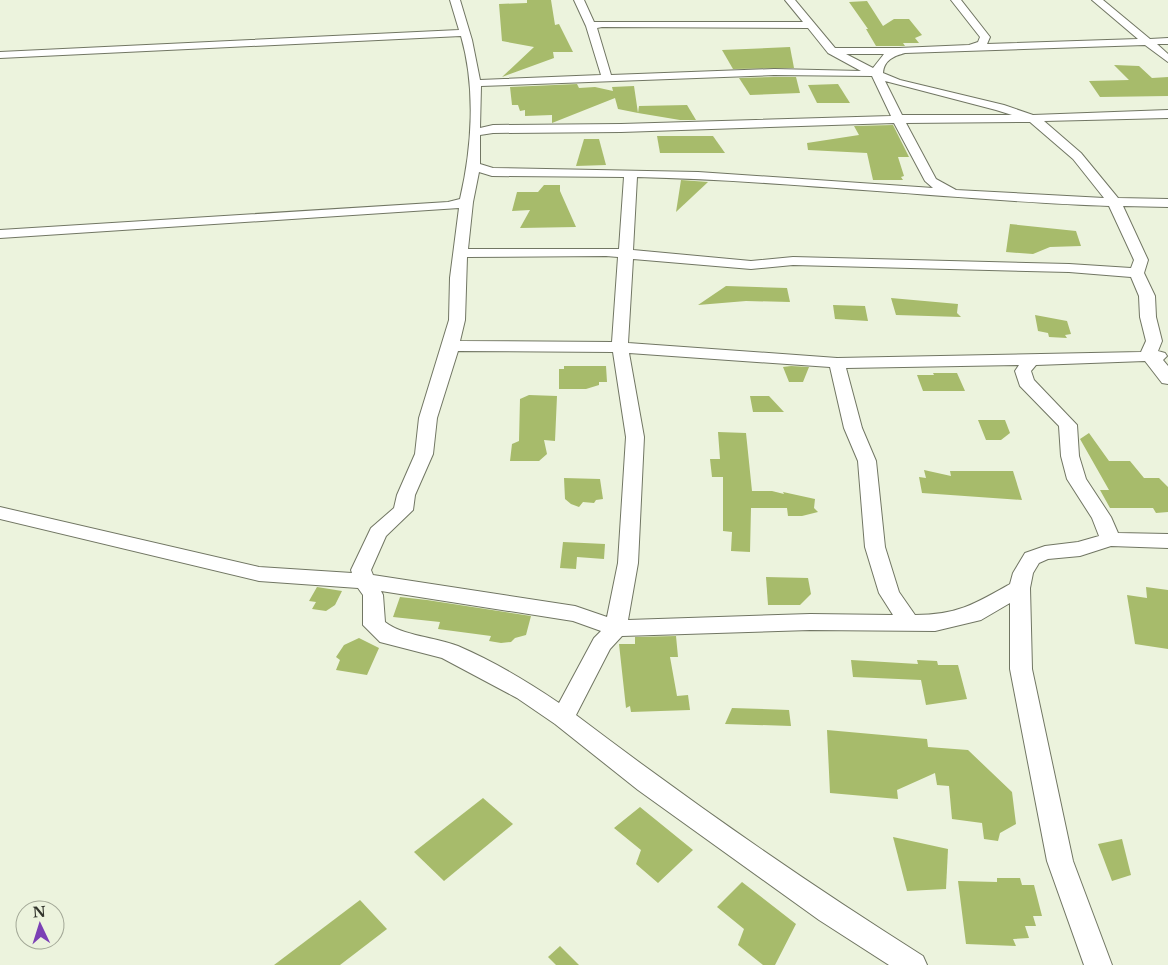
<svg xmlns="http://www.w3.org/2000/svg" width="1168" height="965" font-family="'Libre Baskerville',serif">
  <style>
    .building { fill: #a7bb6b }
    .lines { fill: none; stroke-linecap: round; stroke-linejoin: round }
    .minor-casing { stroke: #717663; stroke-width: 2 }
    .minor { fill: #fff; fill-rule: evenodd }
  </style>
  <rect width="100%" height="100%" fill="#ecf3dd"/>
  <g class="building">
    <polygon points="527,0 551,0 555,25 559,24 573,52 553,52 554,58 502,77 534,47 502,41 499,4 527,3"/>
    <polygon points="867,1 883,26 894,19 909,19 922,35 915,38 919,43 903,43 905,46 876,46 866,29 868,29 849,2"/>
    <polygon points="790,47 794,68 733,69 722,50"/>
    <polygon points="1114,65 1139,66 1152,78 1168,77 1168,96 1100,97 1089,81 1129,80"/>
    <polygon points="774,77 796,77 800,93 750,95 739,78"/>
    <polygon points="577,84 579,88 595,87 613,91 612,87 634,86 638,113 618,109 615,98 552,123 552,115 525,116 525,110 520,111 518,105 512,105 510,87"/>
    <polygon points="838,84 850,103 817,103 808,85"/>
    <polygon points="687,105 696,120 680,120 638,113 639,106"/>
    <polygon points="893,125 909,157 898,157 904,176 901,177 903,180 873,180 867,153 808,150 807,143 859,135 854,126"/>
    <polygon points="657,136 713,136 725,153 660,153"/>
    <polygon points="584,139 599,139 606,165 576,166"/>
    <polygon points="681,180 708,182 676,212"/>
    <polygon points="544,185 560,185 560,191 576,227 520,228 530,210 512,211 517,192 538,192"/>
    <polygon points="1010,224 1076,231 1081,246 1050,247 1033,254 1006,252"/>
    <polygon points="726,286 787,288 790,302 746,301 698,305"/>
    <polygon points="891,298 958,304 957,313 961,317 896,315"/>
    <polygon points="833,305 865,306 868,321 835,319"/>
    <polygon points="1035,315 1067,321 1071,334 1065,335 1067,338 1049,337 1048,333 1038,331"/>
    <polygon points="564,366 606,366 607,382 599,382 599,385 586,389 559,389 559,369 564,369"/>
    <polygon points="783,367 791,366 809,367 803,382 789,382"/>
    <polygon points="933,373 957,373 965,391 923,391 917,375 934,375"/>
    <polygon points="529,395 557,396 555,441 544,440 547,454 539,461 510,461 512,444 519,441 520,399"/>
    <polygon points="750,396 769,396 784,412 753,412"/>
    <polygon points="978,420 1005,420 1010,433 1001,440 986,440"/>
    <polygon points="718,432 746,433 752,491 772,491 784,494 783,492 815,499 814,508 818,512 802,516 788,516 787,508 751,508 750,552 731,551 732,532 723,531 723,477 712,477 710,459 720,459"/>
    <polygon points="1089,433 1109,461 1130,461 1144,478 1159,478 1168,487 1168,512 1156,513 1153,508 1110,508 1100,490 1109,490 1080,439"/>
    <polygon points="924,470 951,476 950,471 1013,471 1022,500 922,493 919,477 926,478"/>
    <polygon points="564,478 600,479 603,499 596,500 594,503 583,502 579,507 571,504 565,499"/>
    <polygon points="563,542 605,544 604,559 577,557 576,569 560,568"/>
    <polygon points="766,577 808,578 811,594 800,605 768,605"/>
    <polygon points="317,587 342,591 335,605 326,611 312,609 316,602 309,601"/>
    <polygon points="1146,587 1168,590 1168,649 1135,644 1127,595 1147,598"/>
    <polygon points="400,597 427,600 531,616 526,635 515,638 511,642 501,643 489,641 491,636 438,629 440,622 393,617"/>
    <polygon points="676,636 678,657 670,657 677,696 688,695 690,710 631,712 630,706 626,708 619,644 635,644 635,637"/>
    <polygon points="359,638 379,648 367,675 336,670 340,660 336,657 344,645"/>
    <polygon points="851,660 918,664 917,660 937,661 938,665 958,665 967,699 926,705 921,680 853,677"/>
    <polygon points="732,708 789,710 791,726 725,724"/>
    <polygon points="827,730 927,739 928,747 968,750 1012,792 1016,824 1000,833 998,841 984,839 982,823 952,819 949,786 937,785 935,773 897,790 898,799 830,793"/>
    <polygon points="483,798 513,824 444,881 414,852"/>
    <polygon points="640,807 693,850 658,883 636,864 641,850 614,828"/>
    <polygon points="893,837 948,849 946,889 907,891"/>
    <polygon points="1122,839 1131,875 1112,881 1098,844"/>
    <polygon points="997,878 1020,878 1022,885 1034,885 1042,916 1033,916 1036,926 1025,926 1029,938 1013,939 1016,946 966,944 958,881 997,882"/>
    <polygon points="742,882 796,924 775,965 763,965 738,945 744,929 717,907"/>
    <polygon points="360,900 387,929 340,965 274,965"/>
    <polygon points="560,946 579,965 556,965 548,957"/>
  </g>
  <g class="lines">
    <g class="minor-casing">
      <path id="minor" d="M450 0H460L472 40 480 80 601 75 586 26 574 0H584L594 22H803L785 0H795L835 48H899L969 45 978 42 980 37 951 0H961L990 37 987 44 1138 39 1092 0H1103L1150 39 1168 38V44H1157L1168 54V62L1145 45 905 53C894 56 884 60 883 73L900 80 1004 105 1033 115 1168 110V118L1044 121 1081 153 1118 198 1168 199V207L1123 206 1148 260 1144 273 1155 296 1156 317 1162 341 1158 351 1165 353 1167 356 1163 360 1168 366V384L1162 383 1145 361 1036 365 1031 371 1034 380 1077 425 1079 456 1086 479 1111 517 1118 533 1168 534V548L1111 546 1080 556 1048 559 1039 563 1033 573 1030 588 1032 669 1073 861 1112 965H1084L1047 861 1010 669V603L981 620 935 631 810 630 622 636 610 649 576 715C688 800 804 881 923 956L927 965H889L819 920 638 790 555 724 517 698 442 658 380 642 363 625V595L358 588 259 581 0 519V507L259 567 352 573 351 570 371 528 394 508 397 495 415 454 419 418 449 320 450 278 459 208 0 238V230L448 202 460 199C472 148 476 88 461 36L0 58V52L459 30ZM602 27 808 28 828 53 861 71 774 69 611 75 597 28ZM846 54H884L873 68ZM774 75 872 76 891 116 621 124 493 125 480 128 481 86ZM885 81 996 110 1012 115H902ZM1030 122 1073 159 1104 198 956 190 936 179 906 123ZM894 123 925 181 933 188 698 172 493 168 480 164V135L493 133 621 132ZM479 172 492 176 624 177 619 249H468L473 202ZM637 177C795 181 952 200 1109 206L1134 260 1131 268 1069 264 793 257 751 261 633 250ZM606 256 618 257 612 342 460 341 465 320 467 257ZM633 259 751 269 793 265 1069 272 1131 277 1139 296 1140 317 1146 341 1141 352 837 358 628 343ZM458 351 613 352 626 437 618 563 607 617 575 606 373 575 371 570 386 536 413 510 415 495 433 454 437 418ZM629 353 830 367 844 428 858 461 865 547 879 593 893 615 810 614 628 620 638 563 644 437ZM1019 365 1015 371 1020 386 1059 426 1061 456 1067 479 1092 518 1099 536 1078 542 1045 546 1025 553 1013 573 1010 584C975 604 957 615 915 615L899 592 885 547 876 461 862 428 846 368ZM381 591 573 621 601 631 594 638 559 703C528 682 493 661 458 646 435 637 403 636 385 622L383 595Z"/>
    </g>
    <use href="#minor" class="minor"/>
  </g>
  <g transform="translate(40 925) rotate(356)"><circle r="24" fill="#ecf3dd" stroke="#a2a796"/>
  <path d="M0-4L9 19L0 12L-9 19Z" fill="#7b40b5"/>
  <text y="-8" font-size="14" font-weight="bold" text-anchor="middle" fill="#32342c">N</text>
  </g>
</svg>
